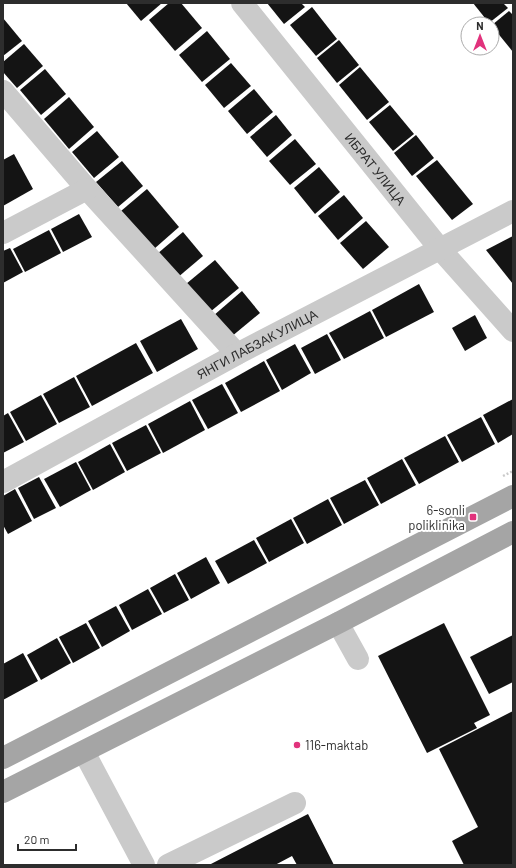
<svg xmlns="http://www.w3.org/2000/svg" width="516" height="868" font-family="Barlow,sans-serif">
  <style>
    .building { fill: #141414 }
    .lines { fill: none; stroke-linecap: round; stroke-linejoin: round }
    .path { stroke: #cacaca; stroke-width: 2.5; stroke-dasharray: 2 2; stroke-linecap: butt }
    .minor { stroke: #cacaca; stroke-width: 22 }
    .major { stroke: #a5a5a5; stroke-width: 22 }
    .poi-dot { fill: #e1327c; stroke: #fff; stroke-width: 1.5 }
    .labels { text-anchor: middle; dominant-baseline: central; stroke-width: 4; stroke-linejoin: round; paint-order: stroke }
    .street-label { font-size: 13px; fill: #2d2d2d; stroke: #fff }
    .poi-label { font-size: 13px; fill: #2d2d2d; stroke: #fff; text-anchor: end }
  </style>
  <rect width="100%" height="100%" fill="#fff"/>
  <g class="building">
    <polygon points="126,3 162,3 141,21"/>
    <polygon points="169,3 181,3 202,28 175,51 149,20"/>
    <polygon points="267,3 301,3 305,7 284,24"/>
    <polygon points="473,3 503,3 508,8 489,23"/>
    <polygon points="312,7 337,39 316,56 290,25"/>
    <polygon points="509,11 513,15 513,52 492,26 492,25"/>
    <polygon points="3,18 22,41 3,56"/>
    <polygon points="207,31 230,59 202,82 179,55"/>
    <polygon points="339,40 359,65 337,83 317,58"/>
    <polygon points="24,44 43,66 17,88 3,72 3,62"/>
    <polygon points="231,63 251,86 224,108 205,85"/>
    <polygon points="360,67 389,102 367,120 339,85"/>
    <polygon points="45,69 66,94 41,115 20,90"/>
    <polygon points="254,89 273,112 247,134 228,111"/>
    <polygon points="69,97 94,127 69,149 44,119"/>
    <polygon points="390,105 414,134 393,151 369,122"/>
    <polygon points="276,115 292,135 267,157 250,137"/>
    <polygon points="97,131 119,157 94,178 72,152"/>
    <polygon points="416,135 434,158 412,176 394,153"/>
    <polygon points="295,139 316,164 290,185 269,161"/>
    <polygon points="14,154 33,189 3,206 3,160"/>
    <polygon points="437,160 473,204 452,220 416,176"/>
    <polygon points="122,161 143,186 118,207 96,182"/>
    <polygon points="319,167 340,192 315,214 294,188"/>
    <polygon points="147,189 179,227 154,249 121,211"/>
    <polygon points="344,195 363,218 338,240 318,216"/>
    <polygon points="79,214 92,237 63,252 51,229"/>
    <polygon points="366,221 389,247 363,269 340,243"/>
    <polygon points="49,230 61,253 25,272 13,249"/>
    <polygon points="183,232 203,256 177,278 157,254"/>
    <polygon points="513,236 513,284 486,250"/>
    <polygon points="10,248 23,272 3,283 3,251"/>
    <polygon points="215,260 239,288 210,312 186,284"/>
    <polygon points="419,284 434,312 386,337 372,310"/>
    <polygon points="242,291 260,313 231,337 213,316"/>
    <polygon points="370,311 384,338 344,359 329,333"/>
    <polygon points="475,315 487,338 465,351 452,328"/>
    <polygon points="181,319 198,349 157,372 140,341"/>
    <polygon points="327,334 341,360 315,374 301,348"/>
    <polygon points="136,343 153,373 92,406 76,376"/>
    <polygon points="295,344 311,373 282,390 266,360"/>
    <polygon points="264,361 280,391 241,412 225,383"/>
    <polygon points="74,377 90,407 59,423 43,394"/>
    <polygon points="222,384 238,413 208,429 192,400"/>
    <polygon points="41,395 57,424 26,441 10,412"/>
    <polygon points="513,399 513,434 498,443 483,415"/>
    <polygon points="190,401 205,430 163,453 148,424"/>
    <polygon points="8,413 24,442 3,453 3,416"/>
    <polygon points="481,417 495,444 462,462 447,435"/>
    <polygon points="146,425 161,453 127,471 112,443"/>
    <polygon points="445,436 459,462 419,484 404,458"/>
    <polygon points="110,444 125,472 93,490 78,462"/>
    <polygon points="402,459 416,485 381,504 367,478"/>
    <polygon points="76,462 91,490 60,507 44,479"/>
    <polygon points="39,477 56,508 34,519 18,488"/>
    <polygon points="365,480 379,505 344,524 330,498"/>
    <polygon points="15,489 32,521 8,534 3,525 3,496"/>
    <polygon points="328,499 342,525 307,544 293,518"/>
    <polygon points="291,519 304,543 269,562 256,538"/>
    <polygon points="254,540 267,563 228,584 215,561"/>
    <polygon points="206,557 220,583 191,599 177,573"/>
    <polygon points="175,574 189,600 164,613 150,588"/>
    <polygon points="148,589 162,614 132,630 119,605"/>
    <polygon points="116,606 130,631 102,647 88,621"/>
    <polygon points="86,623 100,648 73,663 59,637"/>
    <polygon points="444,623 490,715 474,723 477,728 427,753 378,656"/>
    <polygon points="513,635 513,682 489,694 470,657"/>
    <polygon points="57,638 71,663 41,680 27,655"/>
    <polygon points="23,653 38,681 3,700 3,664"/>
    <polygon points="513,711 513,865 464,865 452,841 478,827 439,749"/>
    <polygon points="308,814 334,865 297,865 292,856 275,865 209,865"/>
  </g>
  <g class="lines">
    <polyline class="path" points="503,476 513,471"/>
    <g class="minor">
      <path id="s1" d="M242 3 440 249 513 331"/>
      <polyline points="3,91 87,189 237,354"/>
      <polyline points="3,233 87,189"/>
      <path id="s2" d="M3 482 237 354 513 211"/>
      <polyline points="338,623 358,659"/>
      <polyline points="84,752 144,865"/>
      <polyline points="168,865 295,803"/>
    </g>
    <g class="major">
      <polyline points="3,758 513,496"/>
      <polyline points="3,792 338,623 513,532"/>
    </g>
  </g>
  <g class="poi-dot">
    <rect x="469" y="513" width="8" height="8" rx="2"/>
    <circle cx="297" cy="745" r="4"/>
  </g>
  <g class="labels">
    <g class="street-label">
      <text stroke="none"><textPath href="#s1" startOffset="213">ИБРАТ УЛИЦА</textPath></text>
      <text stroke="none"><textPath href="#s2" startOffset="289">ЯНГИ ЛАБЗАК УЛИЦА</textPath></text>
    </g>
    <g class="poi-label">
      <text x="465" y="510">6-sonli<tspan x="465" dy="15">poliklinika</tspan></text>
      <text x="305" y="745" text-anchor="start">116-maktab</text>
    </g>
  </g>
  <rect width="516" height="868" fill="none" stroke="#2d2d2d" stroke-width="8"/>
  <g transform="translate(480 36)"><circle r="19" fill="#ffffff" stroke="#ababab"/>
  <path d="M0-3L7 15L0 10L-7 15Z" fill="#e1327c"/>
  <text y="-6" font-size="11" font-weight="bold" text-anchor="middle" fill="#2d2d2d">N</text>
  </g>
  <path d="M18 844v6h58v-6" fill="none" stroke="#2d2d2d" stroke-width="2"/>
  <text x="24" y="844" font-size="12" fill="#2d2d2d" stroke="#ffffff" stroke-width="3" paint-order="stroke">20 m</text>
</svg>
